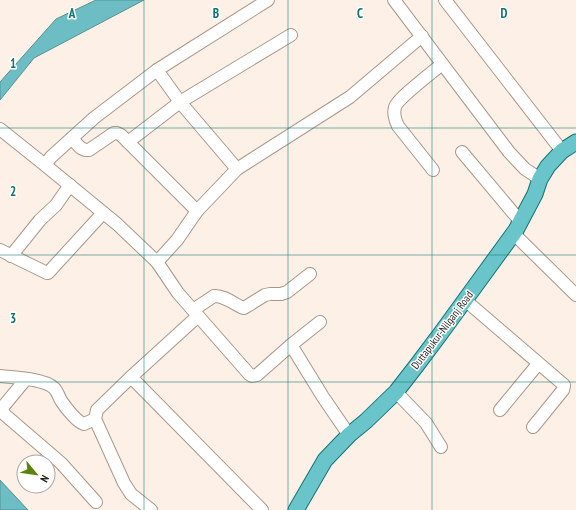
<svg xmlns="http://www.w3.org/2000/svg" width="576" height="510" font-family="'PT Sans Narrow',sans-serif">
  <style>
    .water { fill: #6dbec4; stroke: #599092 }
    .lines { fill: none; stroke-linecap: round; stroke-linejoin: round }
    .minor-casing { stroke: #a99788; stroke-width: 14 }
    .major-casing { stroke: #147377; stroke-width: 17 }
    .minor { stroke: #fff; stroke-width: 12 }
    .major { stroke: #6ac5ca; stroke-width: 15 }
    .grid { fill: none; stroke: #0f766e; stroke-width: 1; stroke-opacity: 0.55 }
    .labels { text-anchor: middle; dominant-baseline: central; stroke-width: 3; stroke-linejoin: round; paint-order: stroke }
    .street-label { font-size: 11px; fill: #2b241e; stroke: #fff }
    .grid-label { font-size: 13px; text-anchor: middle; font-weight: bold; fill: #0f766e; stroke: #fff; stroke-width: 3; stroke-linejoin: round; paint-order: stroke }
  </style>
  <rect width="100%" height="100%" fill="#fdf0e7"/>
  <g class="water">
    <polygon points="96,0 144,0 34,58 0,100 0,82 56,19"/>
    <polygon points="0,480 28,510 0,510"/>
  </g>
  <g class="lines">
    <g class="minor-casing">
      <g id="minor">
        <polyline points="394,0 509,152 525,169 540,179"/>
        <polyline points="445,0 562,151"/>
        <polyline points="157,70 180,102 237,169"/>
        <polyline points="0,129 45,165 117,224 157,262 178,293 249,374 252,376 257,375 291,345 320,322"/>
        <path d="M72 138C77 144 81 151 89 150L114 133H117L121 135 197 211"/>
        <polyline points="128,142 180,102 291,35"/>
        <polyline points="462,152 520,221"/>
        <polyline points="45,165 51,157 94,118 157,70 268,0"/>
        <path d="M433 170 398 126C395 120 393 114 395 107 398 98 433 72 442 64"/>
        <polyline points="513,233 576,295"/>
        <polyline points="0,250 47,273 48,273 103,213"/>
        <polyline points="11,256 40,220 56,205 70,185"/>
        <polyline points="157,262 177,240 197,211 237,169 350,97 422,36"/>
        <polyline points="465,300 564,385 564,386 563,390 533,427"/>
        <path d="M193 310 214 296C223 295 233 303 241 307L244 308 265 295 270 294H281L287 292 310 274"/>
        <polyline points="291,345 323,397 349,435"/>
        <path d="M0 376C13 377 45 379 54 388 58 392 59 398 62 402 66 408 77 422 84 424L95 419"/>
        <polyline points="131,377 262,510"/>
        <polyline points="26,379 2,408 4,414 61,463 96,502"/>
        <polyline points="396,392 426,423 441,447"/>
        <polyline points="500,410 538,364"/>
        <polyline points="151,510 131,494 124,483 95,419 97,410 131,377 198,316"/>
      </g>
    </g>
    <g class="major-casing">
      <polyline id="major" points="296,510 325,460 349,435 366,421 396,392 417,365 441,333 516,230 535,194 540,179 548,166 562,151 576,142"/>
    </g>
    <use href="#minor" class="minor"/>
    <use href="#major" class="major"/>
  </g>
  <path class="grid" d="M144 0V510M288 0V510M432 0V510M0 128H576M0 255H576M0 382H576"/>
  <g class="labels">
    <g class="street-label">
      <text transform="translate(442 330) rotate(-53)">Duttapukur-Nilganj Road</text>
    </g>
  </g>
  <g class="grid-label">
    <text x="72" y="18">A</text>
    <text x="216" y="18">B</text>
    <text x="360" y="18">C</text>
    <text x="504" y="18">D</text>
    <text x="13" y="68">1</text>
    <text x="13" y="196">2</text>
    <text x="13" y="323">3</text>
  </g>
  <g transform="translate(36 474) rotate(119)"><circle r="19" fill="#ffffff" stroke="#aaa7a5"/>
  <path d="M0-3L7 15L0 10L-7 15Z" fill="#5b8309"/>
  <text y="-6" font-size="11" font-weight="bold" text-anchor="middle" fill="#2b241e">N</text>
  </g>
</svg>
